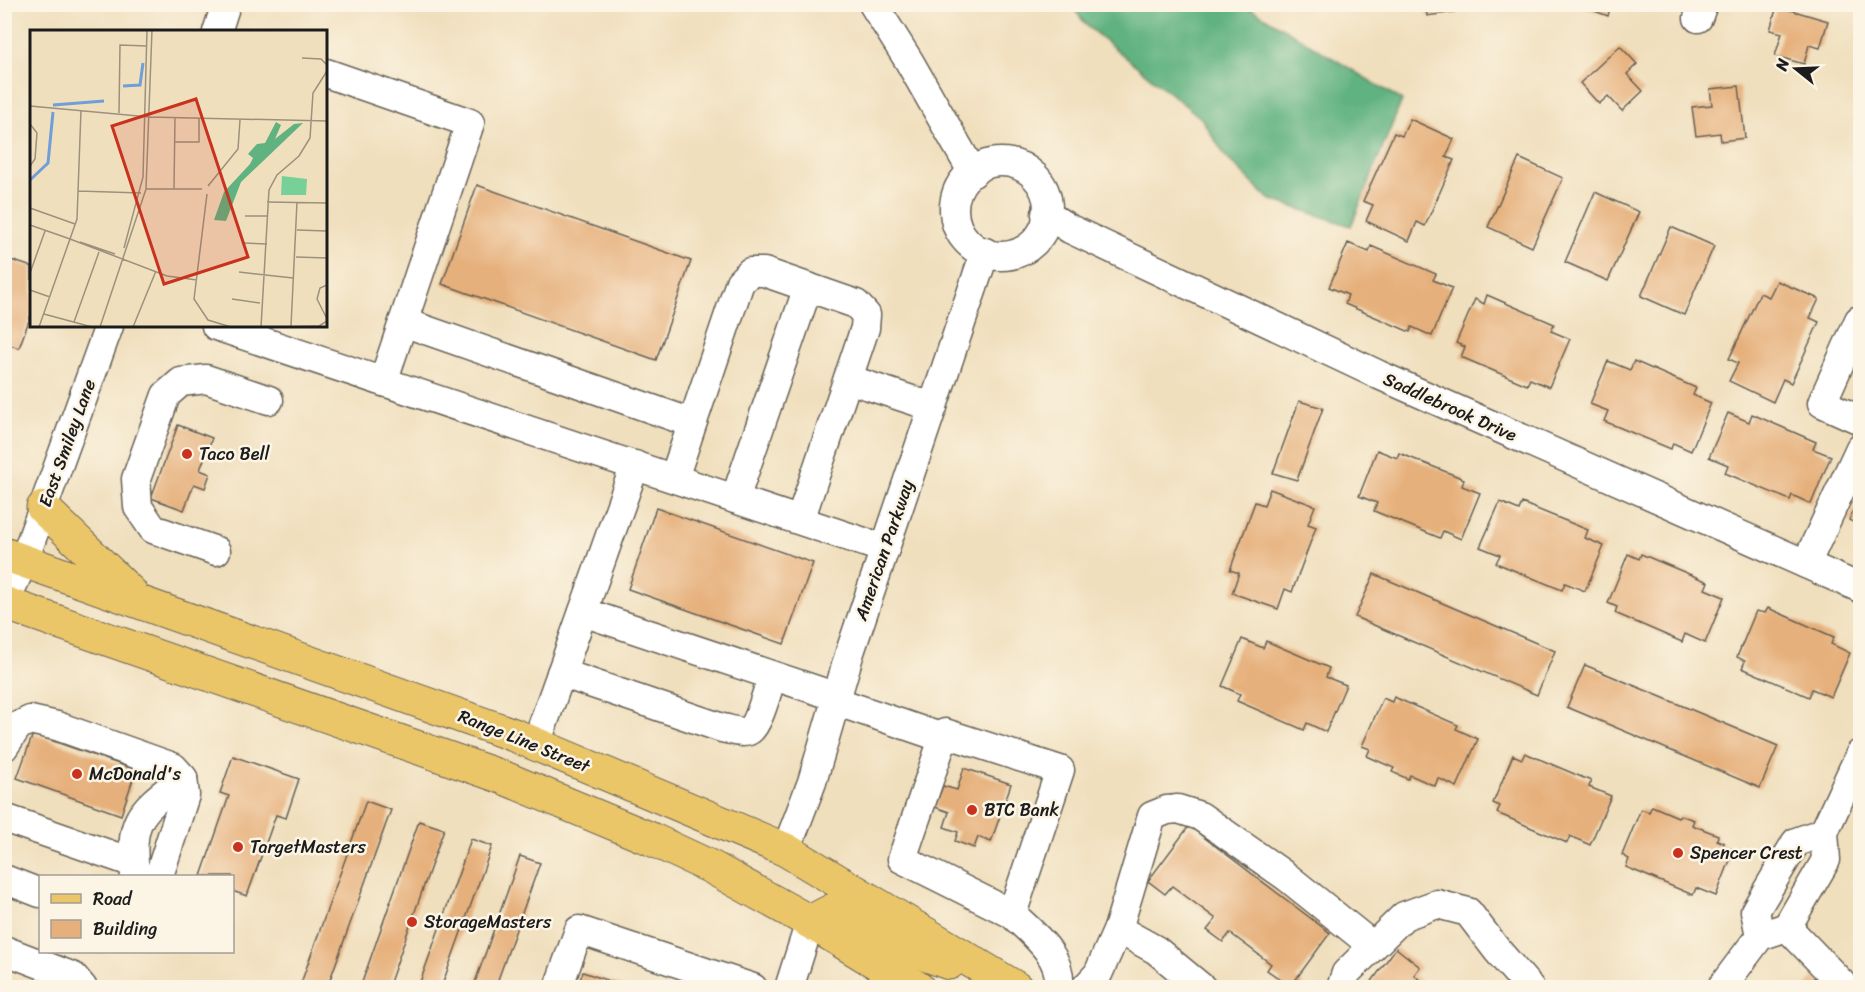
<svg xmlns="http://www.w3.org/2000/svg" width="1865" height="992" font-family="Sriracha,sans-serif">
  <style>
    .forest { fill: #60b280; stroke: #3e674e; stroke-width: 1.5 }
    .building { fill: #e6b07c }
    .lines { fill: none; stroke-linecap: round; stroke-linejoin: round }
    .minor-casing { stroke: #666054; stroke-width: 31 }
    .major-casing { stroke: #666054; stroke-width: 35 }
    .minor { stroke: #fff; stroke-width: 28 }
    .major { stroke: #ebc669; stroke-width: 33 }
    .poi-dot { fill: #c8321e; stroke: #fcf5e5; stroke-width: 2 }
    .labels { text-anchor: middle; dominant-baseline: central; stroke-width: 5; stroke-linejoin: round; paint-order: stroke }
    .street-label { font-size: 18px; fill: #1c1c1c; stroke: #fcf5e5 }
    .poi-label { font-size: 18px; fill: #1c1c1c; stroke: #fcf5e5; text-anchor: start }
    .inset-river { fill: none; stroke: #709ed8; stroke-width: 3 }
    .inset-road { fill: none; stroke: #9b917d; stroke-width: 1.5 }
    .view { fill: #c8321e; fill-opacity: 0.15; stroke: #c8321e; stroke-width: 3 }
    .inset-edge { fill: none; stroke: #1c1c1c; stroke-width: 3 }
  </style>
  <rect width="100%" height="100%" fill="#fcf5e5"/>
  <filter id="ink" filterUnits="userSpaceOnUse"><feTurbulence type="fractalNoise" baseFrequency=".0167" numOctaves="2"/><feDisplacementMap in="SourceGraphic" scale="12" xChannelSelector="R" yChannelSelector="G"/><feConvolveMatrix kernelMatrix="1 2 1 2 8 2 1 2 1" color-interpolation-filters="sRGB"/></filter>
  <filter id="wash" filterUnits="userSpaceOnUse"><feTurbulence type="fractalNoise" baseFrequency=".008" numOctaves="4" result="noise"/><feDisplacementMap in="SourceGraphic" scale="24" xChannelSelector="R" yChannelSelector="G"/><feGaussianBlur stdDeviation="1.35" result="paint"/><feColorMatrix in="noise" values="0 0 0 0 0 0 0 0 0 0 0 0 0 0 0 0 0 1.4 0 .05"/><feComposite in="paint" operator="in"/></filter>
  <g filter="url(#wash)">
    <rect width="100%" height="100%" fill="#f0dfbd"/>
    <polygon class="forest" points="1071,5 1245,5 1402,100 1351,226 1269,199 1226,157 1201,118 1087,26"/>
    <g id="blocks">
      <g class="building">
        <polygon points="1404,4 1453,4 1454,12 1427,16 1426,7 1404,10"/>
        <polygon points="1576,4 1611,4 1608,16"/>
        <polygon points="1777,6 1828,21 1820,48 1809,45 1804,64 1775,56 1782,33 1770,30"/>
        <polygon points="1620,46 1637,64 1627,74 1643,91 1622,111 1608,96 1599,104 1580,83"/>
        <polygon points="1739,86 1745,138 1721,141 1720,133 1696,136 1692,107 1712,105 1710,89"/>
        <polygon points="1410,119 1454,139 1446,157 1454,160 1425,226 1417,222 1409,241 1366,221 1373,205 1363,201 1394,133 1402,136"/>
        <polygon points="1519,158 1563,178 1532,247 1488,227"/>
        <polygon points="477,185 691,261 656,360 442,284"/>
        <polygon points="1595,192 1639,212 1608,281 1565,262"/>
        <polygon points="1671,227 1714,246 1684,315 1641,296"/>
        <polygon points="1348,243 1369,252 1371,246 1436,274 1433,280 1452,288 1432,336 1412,327 1410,332 1345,304 1348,295 1329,287"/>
        <polygon points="11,260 32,267 32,312 19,348 4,343 4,279"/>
        <polygon points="1777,281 1819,299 1810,318 1819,322 1791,383 1783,379 1773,402 1729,381 1738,363 1729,359 1760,293 1769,297"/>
        <polygon points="1487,295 1554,324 1551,331 1570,339 1549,387 1530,379 1527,385 1461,357 1465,347 1456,343 1475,299 1484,304"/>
        <polygon points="1608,361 1630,370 1634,361 1696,388 1693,395 1711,403 1691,451 1673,443 1671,449 1604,421 1608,411 1590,404"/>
        <polygon points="1299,401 1323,408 1297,480 1273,473"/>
        <polygon points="1728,413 1749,422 1752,414 1816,442 1813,449 1831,456 1811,504 1792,495 1790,500 1725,473 1728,465 1709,457"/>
        <polygon points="178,425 212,438 200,470 210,474 205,488 194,484 184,510 151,498"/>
        <polygon points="1377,450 1397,458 1399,453 1464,479 1462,486 1480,493 1461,539 1443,531 1440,538 1374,511 1377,503 1359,496"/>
        <polygon points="1270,489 1315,506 1308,524 1316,527 1292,592 1285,589 1278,609 1232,593 1239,573 1230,570 1255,502 1264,505"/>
        <polygon points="1860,494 1860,525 1849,520"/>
        <polygon points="1500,502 1519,510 1522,503 1588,530 1585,538 1604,546 1585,591 1565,583 1562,590 1496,563 1500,555 1480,547"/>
        <polygon points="656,508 813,563 784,644 628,589"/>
        <polygon points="1628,554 1639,559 1641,554 1708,582 1705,589 1724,597 1705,643 1685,634 1682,642 1615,613 1617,607 1608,603"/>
        <polygon points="1374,574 1555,651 1537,695 1355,617"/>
        <polygon points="1768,608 1834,637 1831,644 1850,653 1831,697 1812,689 1809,697 1742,668 1745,661 1737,657 1756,611 1765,613"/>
        <polygon points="1242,639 1263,648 1266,641 1329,668 1326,677 1346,685 1326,732 1307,723 1304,730 1237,701 1240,694 1222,686"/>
        <polygon points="1585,665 1778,746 1760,788 1567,707"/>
        <polygon points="1394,697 1458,725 1456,729 1478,739 1457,787 1438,778 1435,786 1410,775 1408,779 1392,772 1394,768 1367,756 1370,749 1362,746 1383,698 1392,702"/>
        <polygon points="33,734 136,770 121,815 17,778"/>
        <polygon points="1525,753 1591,781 1589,787 1611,796 1590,845 1570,836 1567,843 1497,813 1500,806 1493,803 1513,755 1522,759"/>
        <polygon points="233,756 299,779 286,818 276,815 247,896 232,891 232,876 201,876 229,796 220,793"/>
        <polygon points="964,768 1011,784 991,842 978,837 974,848 955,841 958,832 944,827 949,812 935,807 943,786 957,790"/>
        <polygon points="366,801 391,810 327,988 313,988 301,983"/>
        <polygon points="1652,806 1678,817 1680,815 1694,820 1692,825 1718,835 1717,840 1724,843 1723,846 1734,850 1716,896 1696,888 1693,895 1626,867 1629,859 1622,855 1641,809 1649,812"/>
        <polygon points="419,821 444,829 388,988 360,988"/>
        <polygon points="1189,826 1330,933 1296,979 1304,984 1304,988 1275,988 1281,980 1267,970 1271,964 1230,933 1223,942 1207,930 1216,919 1172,886 1165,894 1148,881"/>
        <polygon points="471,839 492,846 441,988 418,988"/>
        <polygon points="520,856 540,863 495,988 473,988"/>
        <polygon points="1396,948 1420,967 1414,975 1430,988 1367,988"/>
        <polygon points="583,972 627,987 627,988 577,988"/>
        <polygon points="1815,977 1826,988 1804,988"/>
      </g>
    </g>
  </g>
  <g filter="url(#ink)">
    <use href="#blocks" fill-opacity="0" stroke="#666054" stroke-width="1.5"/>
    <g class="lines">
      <g class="minor-casing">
        <g id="minor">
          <polyline points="873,4 909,61 973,173"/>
          <polyline points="1698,18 1703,4"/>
          <polyline points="217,32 226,4"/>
          <polyline points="326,73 470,123 383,382"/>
          <circle cx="1001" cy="209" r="47"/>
          <polyline points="1046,214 1070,229 1379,375 1860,588"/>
          <polyline points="1859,320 1822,403 1860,420"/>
          <polyline points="403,322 692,423"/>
          <polyline points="216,326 885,549"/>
          <polyline points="848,379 933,407"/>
          <polyline points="674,478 740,282 750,272 764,272 856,304 866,315 865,328 800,520"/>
          <polyline points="735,499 808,287"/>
          <polyline points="216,551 153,529 138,507 136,479 166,395 181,382 206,379 269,400"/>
          <polyline points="1806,564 1860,448"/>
          <polyline points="4,605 24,560 109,326"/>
          <polyline points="583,612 837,697"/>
          <path d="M561 673 722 728C730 729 743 735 750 730 759 724 768 688 772 677"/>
          <polyline points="835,701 943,738"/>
          <polygon points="945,733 1060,770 1012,914 902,859"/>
          <polyline points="536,744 635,465"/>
          <polyline points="4,747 18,726 30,720 57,726 173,767 183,778 185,795 159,876"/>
          <polyline points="4,818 134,863"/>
          <polyline points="786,850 812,782 850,652 985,252"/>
          <path d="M135 876C129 817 139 813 183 778"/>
          <polyline points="4,879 40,893"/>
          <path d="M1012 914C1033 934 1063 956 1059 988"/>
          <polyline points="1787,927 1846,988"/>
          <polyline points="1118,929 1156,950 1202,988"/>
          <polyline points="1760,936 1755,911 1796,842 1824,832"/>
          <polyline points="4,950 74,977 83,988"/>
          <polyline points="558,988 579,930 753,988"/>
          <polyline points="789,988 810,922"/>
          <polyline points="1085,988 1098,974 1118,929 1152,816 1167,810 1178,809 1200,816 1287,877 1373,946"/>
          <polyline points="1341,988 1346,973 1404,916 1437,904 1468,912 1497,950 1530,988"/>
          <polyline points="1721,988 1760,936 1787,927 1826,860 1824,832 1860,754"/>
        </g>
      </g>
      <g class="major-casing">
        <g id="major">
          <polyline points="43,508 131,593"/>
          <polyline points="4,554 514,735 786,850 1016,988"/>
          <polyline points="4,603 502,777 651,839 711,867 810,922 918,988"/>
          <polyline points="810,922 833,910 848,914 905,947 949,963"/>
        </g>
      </g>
      <use href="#minor" class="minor"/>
      <use href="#major" class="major"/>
    </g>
  </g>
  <g class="poi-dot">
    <circle cx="187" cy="454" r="6"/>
    <circle cx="77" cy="774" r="6"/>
    <circle cx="972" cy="810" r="6"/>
    <circle cx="238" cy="847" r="6"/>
    <circle cx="1678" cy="853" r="6"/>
    <circle cx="412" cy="922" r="6"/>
  </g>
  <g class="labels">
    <g class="street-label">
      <text transform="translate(1450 407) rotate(24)">Saddlebrook Drive</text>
      <text transform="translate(67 443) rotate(-70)">East Smiley Lane</text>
      <text transform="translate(884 550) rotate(-71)">American Parkway</text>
      <text transform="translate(524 741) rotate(22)">Range Line Street</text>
    </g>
    <g class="poi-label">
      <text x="199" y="454">Taco Bell</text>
      <text x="89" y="774">McDonald's</text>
      <text x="984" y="810">BTC Bank</text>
      <text x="250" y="847">TargetMasters</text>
      <text x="1690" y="853">Spencer Crest</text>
      <text x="424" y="922">StorageMasters</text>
    </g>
  </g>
  <g transform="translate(30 30)">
    <rect width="297" height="297" fill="#f0dfbd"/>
    <path d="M252 146 277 149 276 165H251Z" fill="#76d097"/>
    <path d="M246 92 251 95 245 109 264 94 273 93 211 152 196 191 184 190 194 162 220 134 223 128 218 124 227 114 235 113Z" fill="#60b280"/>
    <path class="inset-river" d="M93 56 110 55 113 33M23 75 74 71M0 150 18 133 23 82"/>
    <path class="inset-road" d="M272 28 291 29 297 35M0 76 119 87 297 91M89 83 90 15 117 16M0 94 7 103 5 129 0 136M145 112H169V88M178 156 208 119 210 90M116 159H172M144 159 145 87M48 161 111 163M177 164 164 269 178 290 201 297M237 172 297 173M0 178 45 194M215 186H237M0 195 43 210M267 200 297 201M40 209 137 246 167 250M50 212 85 224M212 213 237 214M94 218 113 147 117 0M266 227 297 228M209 242 263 248M0 243 15 201M297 255 290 258 287 269 297 289M0 260 20 267M202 269 230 273M14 284 62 297M44 292 69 222M261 296 267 172M9 297 47 189 51 80M70 297 116 159 122 0M103 297 126 241M231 297 239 160 247 145 269 126 280 108 283 63 297 41M256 297 289 296 297 291"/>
    <path class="view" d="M166 69 218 227 134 254 82 96Z"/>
    <rect width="297" height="297" class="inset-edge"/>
  </g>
  <rect width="1865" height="992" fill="none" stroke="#fcf5e5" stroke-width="24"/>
  <rect x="39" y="875" width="195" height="78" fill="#fcf5e5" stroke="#a29e95" stroke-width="1.5"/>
  <rect x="51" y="894" width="30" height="9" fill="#ebc669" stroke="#a29e95" stroke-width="1.5"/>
  <text x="93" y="905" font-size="18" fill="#1c1c1c">Road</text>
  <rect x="51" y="920" width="30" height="18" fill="#e6b07c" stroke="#a29e95" stroke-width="1.5"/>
  <text x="93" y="935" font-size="18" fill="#1c1c1c">Building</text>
  <g transform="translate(1796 69) rotate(288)" stroke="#fcf5e5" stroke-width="4.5" paint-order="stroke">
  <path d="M0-4.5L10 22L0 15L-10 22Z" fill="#1c1c1c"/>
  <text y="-9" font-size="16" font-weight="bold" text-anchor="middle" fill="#1c1c1c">N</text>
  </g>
</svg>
